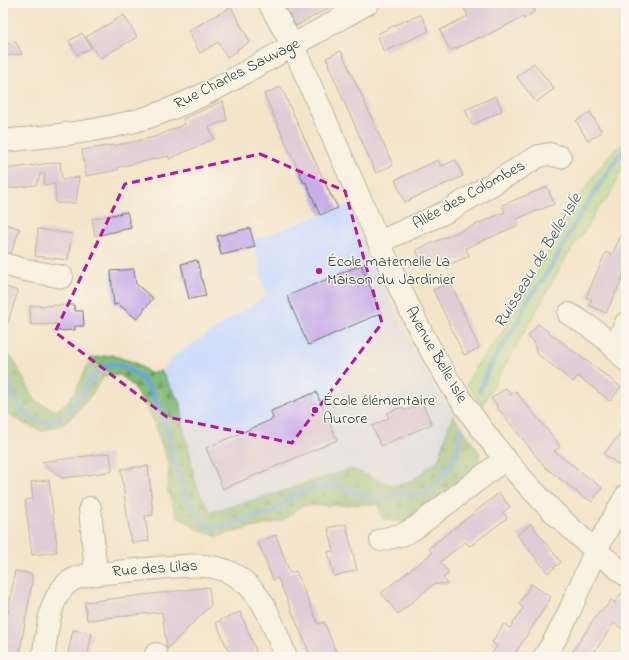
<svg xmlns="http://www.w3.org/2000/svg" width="629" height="660" font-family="'Indie Flower',sans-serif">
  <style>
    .built { fill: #cedbfa }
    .grass { fill: url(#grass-dots); stroke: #628c60 }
    .forest { fill: url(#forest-firs); stroke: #517c56 }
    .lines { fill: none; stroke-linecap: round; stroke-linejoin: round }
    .stream { stroke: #69a6da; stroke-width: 5 }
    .building { fill: #c8ade7 }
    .minor-casing { stroke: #6a7869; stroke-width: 24 }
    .minor { stroke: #fff; stroke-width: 22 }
    .marked { fill: none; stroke: #b5179e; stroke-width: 3; stroke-dasharray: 8 5; stroke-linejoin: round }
    .poi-dot { fill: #b5179e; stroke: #fbf7ec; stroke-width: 1.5 }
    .labels { text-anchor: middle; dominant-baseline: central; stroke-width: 3; stroke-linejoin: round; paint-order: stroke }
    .street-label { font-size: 16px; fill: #1f3d34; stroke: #fbf7ec }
    .poi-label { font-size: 16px; fill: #1f3d34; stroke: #fbf7ec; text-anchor: start }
    .water-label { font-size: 17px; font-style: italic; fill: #355c66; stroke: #fbf7ec }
  </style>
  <defs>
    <pattern id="grass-dots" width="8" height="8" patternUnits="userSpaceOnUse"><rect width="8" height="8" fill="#a4db8c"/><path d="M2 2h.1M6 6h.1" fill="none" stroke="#8dbd79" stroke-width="1.8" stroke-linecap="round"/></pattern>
    <pattern id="forest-firs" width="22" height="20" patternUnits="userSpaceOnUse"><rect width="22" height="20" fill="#83bb78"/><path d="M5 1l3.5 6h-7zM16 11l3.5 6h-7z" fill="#6b9963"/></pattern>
  </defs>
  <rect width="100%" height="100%" fill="#fbf7ec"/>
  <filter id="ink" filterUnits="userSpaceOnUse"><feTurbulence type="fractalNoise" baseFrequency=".025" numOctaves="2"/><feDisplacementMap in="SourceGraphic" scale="8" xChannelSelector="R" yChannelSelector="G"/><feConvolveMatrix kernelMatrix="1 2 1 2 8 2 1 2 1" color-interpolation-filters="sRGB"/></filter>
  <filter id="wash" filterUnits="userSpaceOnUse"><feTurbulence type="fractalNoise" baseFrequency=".012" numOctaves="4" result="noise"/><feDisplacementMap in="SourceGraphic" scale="16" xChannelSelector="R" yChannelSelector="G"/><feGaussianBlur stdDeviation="0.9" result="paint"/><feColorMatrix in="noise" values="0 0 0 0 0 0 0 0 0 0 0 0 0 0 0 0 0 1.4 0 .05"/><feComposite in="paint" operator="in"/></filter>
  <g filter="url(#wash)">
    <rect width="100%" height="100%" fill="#f4e5cb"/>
    <polygon class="built" points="349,204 387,294 408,339 453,415 447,431 439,459 414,480 393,486 352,469 303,484 278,493 211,512 199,492 194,478 190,454 183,426 181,404 161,371 174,356 266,296 253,241"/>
    <polygon class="grass" points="626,142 626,165 621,171 608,198 595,212 590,223 567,256 482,406 467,384 476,366 498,339 532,282 564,221 595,174 614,150"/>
    <path class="forest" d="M3 350 13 359 36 401 56 411 67 402 75 392 91 358 112 355 136 363 150 373 161 371 181 404 183 426 190 454 194 478 199 492 211 512 278 493 303 484 352 469 393 486 413 480 439 459 447 431 453 415 480 453 478 465 407 523 382 519 378 504 302 506 282 521 230 533 217 537 199 530 177 516 175 512 167 489 169 466 153 419 133 386 120 375 105 376C93 391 77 418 59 426 53 428 47 429 41 431L23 423 3 410Z"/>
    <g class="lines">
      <g class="stream">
        <path d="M3 368C8 380 12 396 19 407 25 414 32 420 41 422 81 427 87 353 121 366 159 380 165 428 174 462 178 477 195 522 210 527 214 528 219 528 222 527 231 526 237 521 244 519 254 515 268 516 276 510 283 506 288 497 295 494 301 491 323 485 330 485 335 484 342 487 347 489 354 491 360 496 367 496 372 497 377 497 382 497 389 497 396 494 403 493 411 493 419 494 427 493L452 463 459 443 461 428"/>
        <polyline points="480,391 487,371 518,321 525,304 551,267 580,214 618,157 626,148"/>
      </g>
    </g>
    <g id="blocks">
      <g class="building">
        <polygon points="283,3 337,3 296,26"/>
        <polygon points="462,3 531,3 535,11 524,19 523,17 481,38 480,37 450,51 440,30 468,16"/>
        <polygon points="231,7 250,42 237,49 238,51 227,57 218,42 200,53 188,31"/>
        <polygon points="124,15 137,37 99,59 86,37"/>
        <polygon points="421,15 429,31 384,52 377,34 406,20"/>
        <polygon points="82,33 91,48 77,55 69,41"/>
        <polygon points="16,42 22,54 3,56 3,44"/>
        <polygon points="341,51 393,165 376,173 328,65 329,64 326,58"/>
        <polygon points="534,63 554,89 536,102 517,77"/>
        <polygon points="281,87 331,196 332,196 338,208 320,215 306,182 304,183 264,94"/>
        <polygon points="496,96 502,111 472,125 465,110"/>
        <polygon points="223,101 227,120 209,127 214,139 169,159 169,156 118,167 118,170 86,176 82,150 113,145 113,146 155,137 185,124 183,119"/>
        <polygon points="590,112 602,132 588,141 576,121"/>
        <polygon points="438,160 441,166 456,160 463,176 405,202 395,180"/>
        <polygon points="60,162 62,180 79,177 76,203 56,203 55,184 44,185 45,174 41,173 36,185 3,189 3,169"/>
        <polygon points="547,187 554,204 517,219 519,225 466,248 469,256 450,264 447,257 424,267 416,250 505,212 502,205"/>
        <polygon points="127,212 131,228 95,236 92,219"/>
        <polygon points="3,223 20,229 11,253 3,252"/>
        <polygon points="626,225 626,270 606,313 589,305 592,300 586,297 606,252 612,255"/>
        <polygon points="250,228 255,247 221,255 217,236"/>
        <polygon points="38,229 72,234 68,260 35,256"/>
        <polygon points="197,260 206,296 189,299 181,264"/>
        <polygon points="361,265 381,313 308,345 287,296"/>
        <polygon points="134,269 136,284 153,298 137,319 118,304 114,305 112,287 111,271"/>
        <polygon points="450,282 479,348 464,355 433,290"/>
        <polygon points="3,286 18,291 6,328 3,327"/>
        <polygon points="74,305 75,311 83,311 84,326 75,326 75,330 57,331 57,324 31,325 30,306"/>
        <polygon points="538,324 621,387 610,401 578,376 573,382 536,353 534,342 528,336"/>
        <polygon points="506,388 511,395 515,391 556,440 560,447 554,451 602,488 592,502 586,498 585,499 545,467 496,406 497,405 491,399"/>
        <polygon points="316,392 337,440 223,489 206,448 273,419 271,411"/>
        <polygon points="422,403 432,424 381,446 372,426 389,418 387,413 402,407 405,411"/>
        <polygon points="626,426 626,456 619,465 604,454"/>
        <polygon points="110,453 112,471 88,475 62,478 42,462"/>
        <polygon points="148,466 153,515 145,516 149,541 132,543 131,535 130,536 121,469"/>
        <polygon points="49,480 57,546 56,547 57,552 32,555 25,500 33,499 31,482"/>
        <polygon points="499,493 510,507 503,512 507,518 470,546 465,542 440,562 449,573 443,578 448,584 434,584 398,614 381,593 432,553 429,548"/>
        <polygon points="346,524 357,570 334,576 328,552 334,551 328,528"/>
        <polygon points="531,524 561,562 548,573 517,535"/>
        <polygon points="276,535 290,573 296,571 318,624 324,622 338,657 311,657 278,578 273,580 258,542"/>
        <polygon points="15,571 32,574 32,583 19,657 3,657 3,613 8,614"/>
        <polygon points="531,584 551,597 547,604 513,657 490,657 497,646 492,642 504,624 510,628 523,608 519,604"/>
        <polygon points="209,587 211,605 167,649 162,612 87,620 85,602"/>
        <polygon points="626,587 626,631 614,623 591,657 569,657 599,612 606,607 611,600 615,603"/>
        <polygon points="240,612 256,650 255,650 258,657 231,657 216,622"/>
        <polygon points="73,630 92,633 87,657 67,657"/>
      </g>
    </g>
  </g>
  <g filter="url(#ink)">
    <use href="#blocks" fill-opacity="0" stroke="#6a7869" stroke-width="1"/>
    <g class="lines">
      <g class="minor-casing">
        <g id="minor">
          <path d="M269 3 293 46C319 105 345 164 371 224 399 287 426 350 466 407 512 474 562 525 626 575"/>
          <path d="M3 141C50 136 97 132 142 119 169 111 195 99 221 86L368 3"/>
          <polyline points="379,242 446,212 539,156 549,154 560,157"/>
          <polyline points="3,264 25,270 62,277"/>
          <path d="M569 314C594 329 607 338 626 360"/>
          <polyline points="615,347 626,323"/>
          <polyline points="90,508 96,574"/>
          <polyline points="381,540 404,534 415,528 505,459"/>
          <path d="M43 657C48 631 48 592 74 579 81 576 88 575 96 574 116 572 136 570 157 568 200 564 234 560 261 601 272 618 278 638 286 657"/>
          <polyline points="156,657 156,654"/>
          <path d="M544 657C567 624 579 586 596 550 605 532 616 514 626 496"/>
        </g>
      </g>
      <use href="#minor" class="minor"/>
    </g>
  </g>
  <path d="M0 0H629V660H0ZM260 154 345 191 382 323 292 443 167 417 55 332 125 184Z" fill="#f4e5cb" fill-opacity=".55" fill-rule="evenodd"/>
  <path class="marked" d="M260 154 345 191 382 323 292 443 167 417 55 332 125 184Z"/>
  <g class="poi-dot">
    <circle cx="319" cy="271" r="4"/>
    <circle cx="315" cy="410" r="4"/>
  </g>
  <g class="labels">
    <g class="street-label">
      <text transform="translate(237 74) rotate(-27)">Rue Charles Sauvage</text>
      <text transform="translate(469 195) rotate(-29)">Allée des Colombes</text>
      <text transform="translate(436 355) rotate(60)">Avenue Belle Isle</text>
      <text transform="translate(155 569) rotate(-4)">Rue des Lilas</text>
    </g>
    <g class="poi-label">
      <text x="327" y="262">École maternelle La<tspan x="327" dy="18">Maison du Jardinier</tspan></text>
      <text x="323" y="401">École élémentaire<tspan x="323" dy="18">Aurore</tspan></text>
    </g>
    <g class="water-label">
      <text transform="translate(538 261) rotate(-59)">Ruisseau de Belle-Isle</text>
    </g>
  </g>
  <rect width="629" height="660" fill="none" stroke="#fbf7ec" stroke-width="16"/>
</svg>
